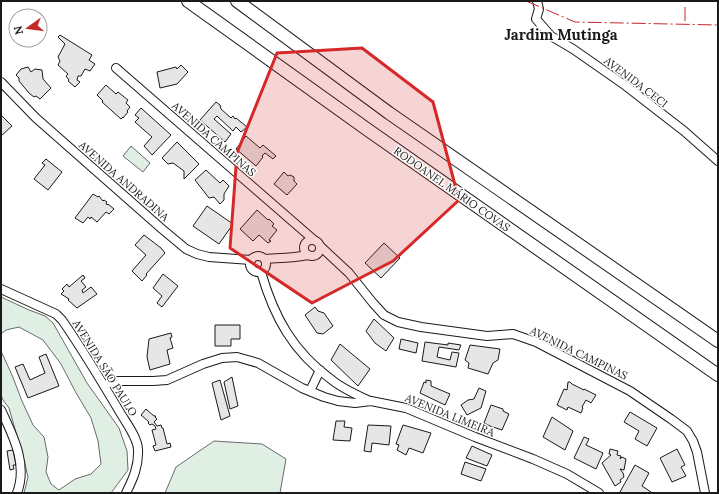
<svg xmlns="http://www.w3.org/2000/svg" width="719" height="494" font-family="Lora,serif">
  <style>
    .green { fill: #e0efe3; stroke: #6a6a6a }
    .building { fill: #e6e6e6; stroke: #1a1a1a }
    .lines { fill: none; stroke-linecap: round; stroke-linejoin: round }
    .minor-casing { stroke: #1a1a1a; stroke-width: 10 }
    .highway-casing { stroke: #1a1a1a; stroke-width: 14 }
    .minor { stroke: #fff; stroke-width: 8 }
    .highway { stroke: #fff; stroke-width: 12 }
    .power { stroke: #c62828; stroke-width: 1; stroke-dasharray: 14 3 2 3; stroke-linecap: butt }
    .marked { fill: #d62828; fill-opacity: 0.2; stroke: #d62828; stroke-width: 3; stroke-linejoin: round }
    .labels { text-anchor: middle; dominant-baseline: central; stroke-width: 3; stroke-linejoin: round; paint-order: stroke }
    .street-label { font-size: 11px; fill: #1a1a1a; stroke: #fff }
    .district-label { font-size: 15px; font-weight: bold; fill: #1a1a1a; stroke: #fff }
  </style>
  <rect width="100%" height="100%" fill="#fff"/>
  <g class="green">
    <polygon points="131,146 150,163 143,172 123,156"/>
    <polygon points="1,297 29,310 45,316 53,323 87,383 119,428 127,451 128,470 111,493 24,493 28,477 25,464 9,408 3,400 1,395 1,351 12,375 22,401 33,425 44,437 48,457 46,472 51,484 59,490 75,479 91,474 101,464 98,441 91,418 75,391 61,364 43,340 19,327 6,330 1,334"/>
    <polygon points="214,441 262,444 286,459 280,493 165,493 176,467"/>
  </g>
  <g class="building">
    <polygon points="60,35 92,55 89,60 95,64 90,71 85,69 81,76 78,76 77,80 80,82 75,87 68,81 69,80 66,76 68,74 58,65 60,61 58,57 65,44 58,37"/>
    <polygon points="181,65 188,72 177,84 160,88 157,72 176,67 177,69"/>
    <polygon points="28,67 31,72 35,69 42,70 43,79 51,88 40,99 36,96 34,97 29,93 19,81 19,78 16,75 21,69"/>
    <polygon points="106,85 116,94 118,92 128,100 126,103 130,107 127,111 128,112 123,118 123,117 121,119 102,102 103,101 97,95"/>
    <polygon points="216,102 220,105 221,109 231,118 233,116 235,119 236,118 247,127 241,132 236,127 233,131 217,116 214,119 231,134 225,142 200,120"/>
    <polygon points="141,108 171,135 152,155 144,146 152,137 135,122 139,118 135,115"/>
    <polygon points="1,115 12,126 1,136"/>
    <polygon points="246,136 260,148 263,145 276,156 273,159 265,153 262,156 263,157 256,166 236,149"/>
    <polygon points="177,142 199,164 184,179 184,171 173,163 168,164 162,158"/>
    <polygon points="46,159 62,172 48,190 34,179 45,165 42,163"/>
    <polygon points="206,170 220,183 223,180 229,186 224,194 224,200 220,204 214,197 209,198 195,180"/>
    <polygon points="284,172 288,176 290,175 294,177 294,181 297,184 287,195 274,184"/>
    <polygon points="93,194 98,197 99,196 103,201 104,200 107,202 106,203 107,205 108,204 114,209 109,214 106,212 97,222 91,217 90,219 88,217 83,223 75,218"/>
    <polygon points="207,206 233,224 219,244 193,226"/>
    <polygon points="257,210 268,220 269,219 274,224 272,226 277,230 269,240 271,241 268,243 259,235 253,241 240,229"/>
    <polygon points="144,235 161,248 165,253 146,274 147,275 142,281 132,271 146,255 135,245"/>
    <polygon points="384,243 400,258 381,278 365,263"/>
    <polygon points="163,274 178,286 162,307 157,303 162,296 153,288"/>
    <polygon points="83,275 85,278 81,281 86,287 82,290 83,293 91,287 97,294 77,308 68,300 69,299 61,294 64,291 62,289 67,284 69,287"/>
    <polygon points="315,307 318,311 324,313 333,326 323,334 317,333 305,315"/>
    <polygon points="374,319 394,338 386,351 375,343 366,331"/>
    <polygon points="215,325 240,325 240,339 231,339 231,346 215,346"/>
    <polygon points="171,333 172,337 170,338 173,348 167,350 170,364 150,370 147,357 149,339"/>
    <polygon points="401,339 418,343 416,353 399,349"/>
    <polygon points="425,342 448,345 448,343 461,345 459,350 439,347 437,357 450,360 452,352 459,353 456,367 422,361"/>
    <polygon points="340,344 370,369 358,386 331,360"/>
    <polygon points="470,345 500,349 498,360 493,363 488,374 468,368 469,363 465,360"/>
    <polygon points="46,354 59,386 28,398 15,367 23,364 30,380 45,373 39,357"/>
    <polygon points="232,377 238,406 230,409 224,382"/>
    <polygon points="220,380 230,416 221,420 212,383"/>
    <polygon points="426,380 431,381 431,386 450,394 445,405 420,393 424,382 426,383"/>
    <polygon points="568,382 570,382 572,384 584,390 584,389 596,395 591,403 586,400 582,407 583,408 581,413 568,407 567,410 557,405 564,389 567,390"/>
    <polygon points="479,388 486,391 481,408 467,415 461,405 468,400 474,399"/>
    <polygon points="491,405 503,409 503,411 509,414 502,430 490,426 484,423"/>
    <polygon points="146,409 154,416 156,416 155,417 157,419 154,422 157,426 161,425 162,428 163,428 167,444 170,443 171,447 155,451 153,446 156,445 152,430 156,429 155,426 152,424 150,425 148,423 149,422 141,415"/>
    <polygon points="630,412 657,428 647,446 635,439 639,431 624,422"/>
    <polygon points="552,417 573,431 565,450 543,437"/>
    <polygon points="336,421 345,421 344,427 352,428 350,441 333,440"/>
    <polygon points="368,425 391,426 389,445 372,443 371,452 364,451"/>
    <polygon points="403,425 431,433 423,453 409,448 406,455 397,450 399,445 396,444"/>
    <polygon points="584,437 589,439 586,445 603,453 596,469 574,458"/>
    <polygon points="472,446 492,455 487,466 466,458"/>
    <polygon points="610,449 618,451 617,455 621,456 620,459 622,457 626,459 624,470 620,469 623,473 624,477 620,480 621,482 615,486 602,463 611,455 609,454"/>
    <polygon points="677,449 685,465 681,467 686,476 672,482 660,458"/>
    <polygon points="13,450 16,465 13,465 14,469 10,470 7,451"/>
    <polygon points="465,462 486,469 481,481 461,474"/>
    <polygon points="635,465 649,473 642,486 651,492 650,493 622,493 620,492"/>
  </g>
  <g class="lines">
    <g class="minor-casing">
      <g id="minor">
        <polyline points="537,1 539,9 536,19 551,36 573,49 626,86 684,131 718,161"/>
        <polyline points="116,68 314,240"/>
        <polyline points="1,82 36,118 162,229 186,249 197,254 209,257 251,260"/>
        <circle cx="312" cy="248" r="8"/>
        <polyline points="320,246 349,273 373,303 384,315 398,322 421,327 487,336 513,334 536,342 630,391 671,419 687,431 693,441 697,452 705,493"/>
        <circle cx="258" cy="264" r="8"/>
        <path d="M265 259C279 258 294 258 308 255"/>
        <path d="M261 272C274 317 293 352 332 380 343 389 357 395 370 401"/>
        <path d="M1 289 56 314 62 320C83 350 102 382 121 414 127 424 137 437 138 449 139 466 133 479 126 493"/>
        <polyline points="104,385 116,381 153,381 167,380 203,364 222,358 237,357 258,363 302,388 324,397 338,401 355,403 371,401 406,408 475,437 533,459 567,474 599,493"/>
        <polyline points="310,391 320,370"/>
        <path d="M1 410C13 436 28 464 17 493"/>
      </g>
    </g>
    <g class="highway-casing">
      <g id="highway">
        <polyline points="188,1 368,130 718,375"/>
        <polyline points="237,1 389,113 718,341"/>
      </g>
    </g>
    <use href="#minor" class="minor"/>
    <use href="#highway" class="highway"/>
    <g class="power">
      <polyline points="526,1 575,22 718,25"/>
      <polyline points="685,7 685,24"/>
    </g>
  </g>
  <path class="marked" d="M362 48 433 102 459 200 393 261 312 303 230 248 237 153 277 53Z"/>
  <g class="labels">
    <g class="street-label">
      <text transform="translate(636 82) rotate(37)">AVENIDA CECI</text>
      <text transform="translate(214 139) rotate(41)">AVENIDA CAMPINAS</text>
      <text transform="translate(124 181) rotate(41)">AVENIDA ANDRADINA</text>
      <text transform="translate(452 189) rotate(35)">RODOANEL MÁRIO COVAS</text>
      <text transform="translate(579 353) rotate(26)">AVENIDA CAMPINAS</text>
      <text transform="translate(105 368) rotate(58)">AVENIDA SÃO PAULO</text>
      <text transform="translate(450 415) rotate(22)">AVENIDA LIMEIRA</text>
    </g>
    <g class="district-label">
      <text x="561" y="34">Jardim Mutinga</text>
    </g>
  </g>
  <rect width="719" height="494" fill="none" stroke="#1a1a1a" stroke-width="4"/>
  <g transform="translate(28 28) rotate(256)"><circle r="19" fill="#ffffff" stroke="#a3a3a3"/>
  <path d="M0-3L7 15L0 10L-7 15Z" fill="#c62828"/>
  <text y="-6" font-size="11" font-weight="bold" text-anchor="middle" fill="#1a1a1a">N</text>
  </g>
</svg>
